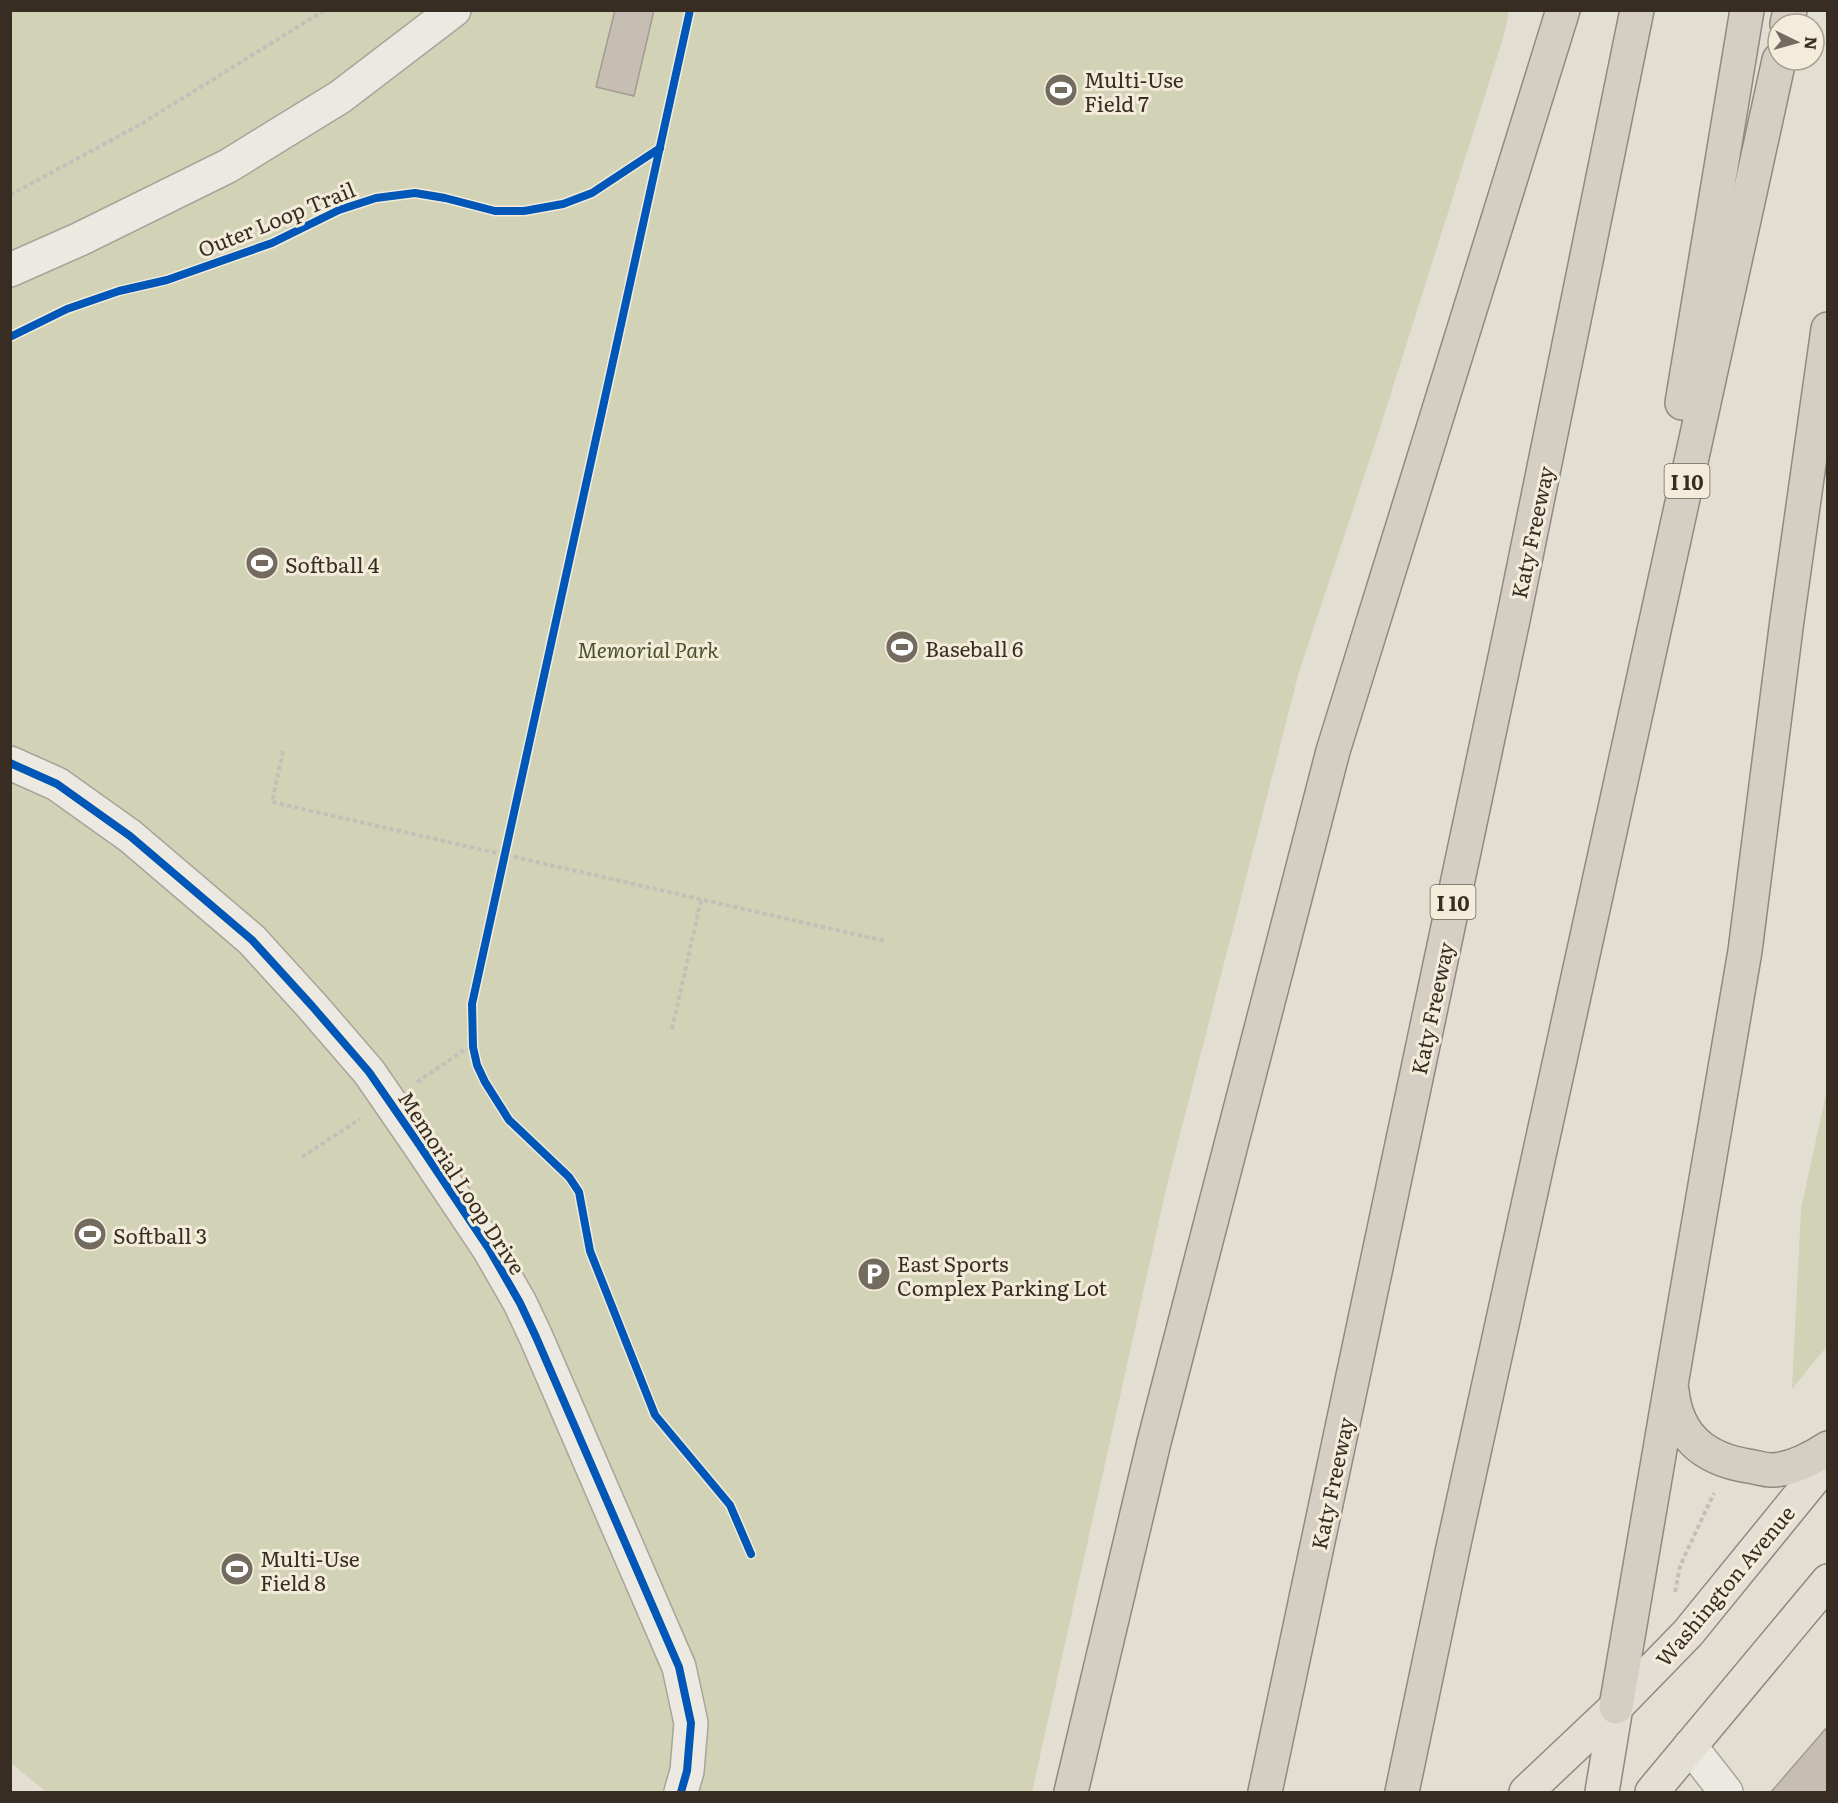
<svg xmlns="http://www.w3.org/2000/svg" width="1838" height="1803" font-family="Literata,serif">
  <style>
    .green { fill: #d1d2b6 }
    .building { fill: #c7beb3; stroke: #a39b91; stroke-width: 1.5 }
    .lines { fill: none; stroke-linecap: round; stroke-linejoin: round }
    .minor-casing { stroke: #a9a49a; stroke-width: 36 }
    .major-casing { stroke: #8f8981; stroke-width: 36 }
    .highway-casing { stroke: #8f8981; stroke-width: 36 }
    .path { stroke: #c4c0b9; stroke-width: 4; stroke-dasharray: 4.5 3; stroke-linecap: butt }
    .minor { stroke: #ece9e2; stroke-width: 33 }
    .major { stroke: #e4dfd5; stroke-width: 33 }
    .highway { stroke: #d5cfc3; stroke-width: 33 }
    .cycleway-casing { stroke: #f3ecda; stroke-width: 11 }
    .cycleway { stroke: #0057b8; stroke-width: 8 }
    .labels { text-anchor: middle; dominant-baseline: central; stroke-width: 6; stroke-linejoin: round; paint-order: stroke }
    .shield { fill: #f3ecda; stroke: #706659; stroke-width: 1.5 }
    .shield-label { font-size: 20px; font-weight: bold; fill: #382d22 }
    .poi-label { font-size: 21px; fill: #382d22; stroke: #f3ecda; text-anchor: start }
    .street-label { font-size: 21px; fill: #382d22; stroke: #f3ecda }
    .park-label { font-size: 21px; font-style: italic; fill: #48522b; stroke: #f3ecda }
  </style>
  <rect width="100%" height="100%" fill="#e3ded2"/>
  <g class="green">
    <polygon points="10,11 1509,11 1504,35 1380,428 1299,672 1167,1185 1032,1792 46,1792 11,1763"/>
    <polygon points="1827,1089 1827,1346 1792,1389 1801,1209"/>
  </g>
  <g class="building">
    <polygon points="615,10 654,10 634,96 596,87"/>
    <polygon points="1828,1726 1828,1792 1771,1792"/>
  </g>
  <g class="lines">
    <g class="minor-casing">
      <g id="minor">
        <polyline points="10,270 80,239 228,166 340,97 454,10"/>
        <polyline points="10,763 57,784 130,836 252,940 312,1006 369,1072 418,1143 489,1249 520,1303 536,1337 679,1667 691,1723 687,1771 681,1792"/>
        <polyline points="1690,1746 1726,1792"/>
      </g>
    </g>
    <g class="major-casing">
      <g id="major">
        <polyline points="1526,1792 1616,1707 1688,1633 1828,1461"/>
        <polyline points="1602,1792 1616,1707"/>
        <polyline points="1652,1792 1828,1581"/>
      </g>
    </g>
    <g class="highway-casing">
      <g id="highway">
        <polyline points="1787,24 1790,10"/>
        <polyline points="1682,403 1747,10"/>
        <path d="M1672 1391C1677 1437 1705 1459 1748 1466 1756 1467 1764 1470 1771 1470 1790 1470 1813 1458 1828 1448"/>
        <polyline points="1616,1707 1745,951 1787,620 1828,329"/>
        <polyline points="1071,1792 1154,1442 1333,751 1563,10"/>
        <polyline points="1265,1792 1514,615 1637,10"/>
        <polyline points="1402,1792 1453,1548 1779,60"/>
      </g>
    </g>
    <g class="path">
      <polyline points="10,195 141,124 325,10"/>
      <polyline points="283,751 272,802 885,941"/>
      <polyline points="672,1029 701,900"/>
      <polyline points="417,1082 461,1052 473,1047"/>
      <polyline points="302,1157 360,1119"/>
      <polyline points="1675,1592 1680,1566 1714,1493"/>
    </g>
    <use href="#minor" class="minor"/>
    <use href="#major" class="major"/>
    <use href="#highway" class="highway"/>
    <g class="cycleway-casing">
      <g id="cycleway">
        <polyline points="690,10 472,1004 473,1047 477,1065 485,1082 509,1120 569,1177 579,1192 590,1251 655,1415 730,1505 751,1554"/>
        <polyline points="10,337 67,309 119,291 167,280 272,243 339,210 376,198 415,193 445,198 495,211 524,211 563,204 592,193 660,148"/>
        <polyline points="10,763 57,784 130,836 252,940 312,1006 369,1072 418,1143 489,1249 520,1303 536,1337 679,1667 691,1723 687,1771 681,1792"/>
      </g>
    </g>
    <use href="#cycleway" class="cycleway"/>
  </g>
  <defs>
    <g id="stadium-disc" transform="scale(1.725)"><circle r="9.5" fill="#746b60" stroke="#f3ecda"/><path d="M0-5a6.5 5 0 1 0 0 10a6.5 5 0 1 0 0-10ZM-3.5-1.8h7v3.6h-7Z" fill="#fff"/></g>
    <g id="parking-disc" transform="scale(1.725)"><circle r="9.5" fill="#746b60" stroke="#f3ecda"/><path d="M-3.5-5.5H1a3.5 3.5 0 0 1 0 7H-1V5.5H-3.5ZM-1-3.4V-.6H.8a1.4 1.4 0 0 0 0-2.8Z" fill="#fff"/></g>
  </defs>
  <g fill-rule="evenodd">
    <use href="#stadium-disc" x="1061" y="90"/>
    <use href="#stadium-disc" x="262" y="563"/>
    <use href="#stadium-disc" x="902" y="647"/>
    <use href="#stadium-disc" x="90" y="1234"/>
    <use href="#parking-disc" x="874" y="1274"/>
    <use href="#stadium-disc" x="237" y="1569"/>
  </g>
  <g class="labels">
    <g class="shield">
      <rect x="1664.5" y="464" width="45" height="34" rx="4.5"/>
      <rect x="1430.5" y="885" width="45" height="34" rx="4.5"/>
    </g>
    <g class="shield-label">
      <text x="1687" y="481">I 10</text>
      <text x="1453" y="902">I 10</text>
    </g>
    <g class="poi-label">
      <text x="1084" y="78">Multi-Use<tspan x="1084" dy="24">Field 7</tspan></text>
      <text x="285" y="563">Softball 4</text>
      <text x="925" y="647">Baseball 6</text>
      <text x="113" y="1234">Softball 3</text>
      <text x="897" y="1262">East Sports<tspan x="897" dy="24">Complex Parking Lot</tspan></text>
      <text x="260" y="1557">Multi-Use<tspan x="260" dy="24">Field 8</tspan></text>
    </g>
    <g class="street-label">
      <text transform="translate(276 218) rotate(-22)">Outer Loop Trail</text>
      <text transform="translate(1531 532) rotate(-78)">Katy Freeway</text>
      <text transform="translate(1431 1008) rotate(-78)">Katy Freeway</text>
      <text transform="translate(463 1182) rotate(57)">Memorial Loop Drive</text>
      <text transform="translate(1331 1483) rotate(-78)">Katy Freeway</text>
      <text transform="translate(1724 1585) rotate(-50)">Washington Avenue</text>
    </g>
    <g class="park-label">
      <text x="648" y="648">Memorial Park</text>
    </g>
  </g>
  <rect width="1838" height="1803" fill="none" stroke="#382d22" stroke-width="24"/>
  <g transform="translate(1796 42) rotate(95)"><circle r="28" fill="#f3ecda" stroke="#a8a090" stroke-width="1.5"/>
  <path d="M0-4.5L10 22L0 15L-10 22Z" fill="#746b60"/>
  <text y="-9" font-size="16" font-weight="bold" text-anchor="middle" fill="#382d22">N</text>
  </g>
</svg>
